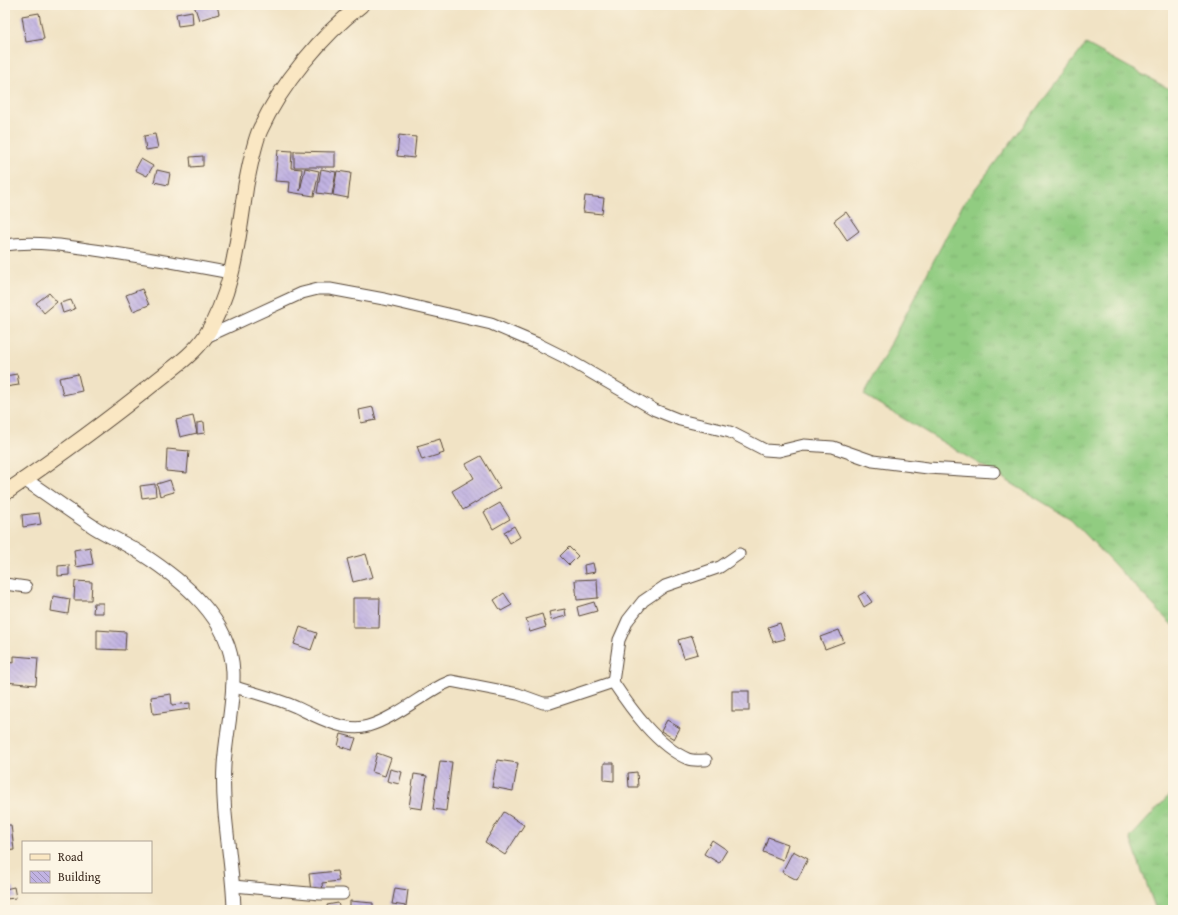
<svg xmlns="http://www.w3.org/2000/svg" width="1178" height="915" font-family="'Gentium Book Plus',serif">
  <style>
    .grass { fill: url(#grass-tufts); stroke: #667b50 }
    .building { fill: url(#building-back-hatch) }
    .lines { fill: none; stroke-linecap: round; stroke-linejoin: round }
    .minor-casing { stroke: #564637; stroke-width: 13 }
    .tertiary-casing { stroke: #564637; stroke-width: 15 }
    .secondary-casing { stroke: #564637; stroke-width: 17 }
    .minor { stroke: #fff; stroke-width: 11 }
    .tertiary { stroke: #fff; stroke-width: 13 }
    .secondary { stroke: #fae7c3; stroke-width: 15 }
  </style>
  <defs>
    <pattern id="grass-tufts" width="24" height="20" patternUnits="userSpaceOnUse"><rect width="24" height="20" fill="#91cc81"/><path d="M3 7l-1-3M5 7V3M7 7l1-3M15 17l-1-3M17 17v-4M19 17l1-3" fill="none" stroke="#7eaf6f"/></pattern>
    <pattern id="building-back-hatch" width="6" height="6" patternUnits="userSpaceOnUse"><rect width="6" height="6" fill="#c1b3e2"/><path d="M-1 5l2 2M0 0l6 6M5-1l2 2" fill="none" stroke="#9e92b7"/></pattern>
  </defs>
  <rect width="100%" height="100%" fill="#fcf5e5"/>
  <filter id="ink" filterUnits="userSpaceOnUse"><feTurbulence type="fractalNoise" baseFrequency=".025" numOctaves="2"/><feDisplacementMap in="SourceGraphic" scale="8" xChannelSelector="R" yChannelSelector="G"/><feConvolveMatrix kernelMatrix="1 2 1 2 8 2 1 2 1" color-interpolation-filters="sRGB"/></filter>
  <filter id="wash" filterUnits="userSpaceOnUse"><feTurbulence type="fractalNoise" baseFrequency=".012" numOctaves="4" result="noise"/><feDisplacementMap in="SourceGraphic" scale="16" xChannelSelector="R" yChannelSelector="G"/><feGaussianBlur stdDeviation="0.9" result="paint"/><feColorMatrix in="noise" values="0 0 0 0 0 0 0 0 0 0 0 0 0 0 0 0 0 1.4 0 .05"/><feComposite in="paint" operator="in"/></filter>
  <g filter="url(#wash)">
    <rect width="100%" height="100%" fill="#f1e3c5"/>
    <g class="grass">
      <polygon points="1086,44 1173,91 1173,626 1071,519 864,395 962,206"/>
      <polygon points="1173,791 1173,910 1156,910 1130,838"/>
    </g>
    <g id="blocks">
      <g class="building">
        <polygon points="194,5 217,5 219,14 199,20"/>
        <polygon points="192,11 193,24 178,26 176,14"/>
        <polygon points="39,13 44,39 26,42 22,16"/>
        <polygon points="155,134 158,148 146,150 144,136"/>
        <polygon points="399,135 416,137 414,158 397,156"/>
        <polygon points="278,150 292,151 291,168 302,169 300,191 305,168 319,171 314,196 289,192 290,182 275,181"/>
        <polygon points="294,151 335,152 335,167 294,167"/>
        <polygon points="203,156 203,166 191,167 190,157"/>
        <polygon points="141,159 153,166 147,176 135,170"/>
        <polygon points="321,169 336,172 332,195 317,193"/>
        <polygon points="157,170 170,173 168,185 154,182"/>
        <polygon points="337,171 351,173 348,198 333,195"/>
        <polygon points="585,196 604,198 602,214 583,212"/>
        <polygon points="846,212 859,231 847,240 834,221"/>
        <polygon points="142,289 149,305 133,311 126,295"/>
        <polygon points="49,293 57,302 44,313 36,303"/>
        <polygon points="71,300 75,309 63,313 60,303"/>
        <polygon points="17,374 19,385 5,387 5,376"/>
        <polygon points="78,374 82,391 63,395 59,378"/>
        <polygon points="373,407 376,420 361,423 359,410"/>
        <polygon points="193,416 197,433 180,437 176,420"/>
        <polygon points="204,422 205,433 197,434 197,423"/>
        <polygon points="440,439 444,453 422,460 417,446"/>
        <polygon points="167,449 189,451 187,473 166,471"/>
        <polygon points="481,456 500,488 463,510 452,491 474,478 466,464"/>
        <polygon points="170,480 174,492 160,496 157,484"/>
        <polygon points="155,484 156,496 142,498 140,486"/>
        <polygon points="500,503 510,519 493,529 484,512"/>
        <polygon points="39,513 41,524 23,527 22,515"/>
        <polygon points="514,526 520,537 510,543 504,532"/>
        <polygon points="90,547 93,564 76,567 74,550"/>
        <polygon points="569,547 578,556 569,565 560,556"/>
        <polygon points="366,554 373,577 353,582 347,559"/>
        <polygon points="593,563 595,572 585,574 584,565"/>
        <polygon points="69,565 69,575 58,576 58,566"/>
        <polygon points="597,579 598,598 577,600 575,580"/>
        <polygon points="75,581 92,582 91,600 74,600"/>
        <polygon points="865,592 872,602 864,607 858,596"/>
        <polygon points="504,593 512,605 501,611 494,600"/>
        <polygon points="53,596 70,599 68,614 51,611"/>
        <polygon points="353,598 380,598 379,628 353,628"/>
        <polygon points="594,602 597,611 579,616 577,607"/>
        <polygon points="94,603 103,603 103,613 93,613"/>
        <polygon points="565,609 566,616 551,620 549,612"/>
        <polygon points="542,614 546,627 530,632 526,619"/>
        <polygon points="780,623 785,639 773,642 768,627"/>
        <polygon points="300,627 317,633 311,650 294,644"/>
        <polygon points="97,630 126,632 125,650 97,649"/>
        <polygon points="839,630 844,642 825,649 820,637"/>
        <polygon points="692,636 698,654 684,658 678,640"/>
        <polygon points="14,656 38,658 36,685 5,682 5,662 14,663"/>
        <rect x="732" y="691" width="17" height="20"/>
        <polygon points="171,694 172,705 190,703 190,709 153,714 151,697"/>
        <polygon points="667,720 680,728 674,739 661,731"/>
        <polygon points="341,734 356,738 352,750 338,746"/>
        <polygon points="377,753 391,758 385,776 372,772"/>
        <polygon points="497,760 518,763 513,791 492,787"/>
        <polygon points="440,761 452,762 446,811 433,809"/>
        <polygon points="604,763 614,763 614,781 604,780"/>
        <polygon points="390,769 402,772 399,784 387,781"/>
        <polygon points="637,772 638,787 629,787 628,773"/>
        <polygon points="414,774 427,776 422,809 409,807"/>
        <polygon points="504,812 524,825 505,855 485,842"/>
        <polygon points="5,825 11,825 14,850 5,851"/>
        <polygon points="768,837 788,844 783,860 763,852"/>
        <polygon points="712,840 727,850 719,863 704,854"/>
        <polygon points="793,851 808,859 797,880 782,872"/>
        <polygon points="337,871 339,881 322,883 323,891 311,892 309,874"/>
        <polygon points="14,887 16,898 5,899 5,889"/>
        <polygon points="395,888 408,890 406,906 392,904"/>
        <polygon points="350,901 373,903 373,910 350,910"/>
        <polygon points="338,903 340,909 328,910 327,905"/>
      </g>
    </g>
  </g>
  <g filter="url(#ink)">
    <use href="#blocks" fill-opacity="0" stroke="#564637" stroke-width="1"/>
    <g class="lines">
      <g class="minor-casing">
        <g id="minor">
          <path d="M5 245C39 240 75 247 108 252 149 258 190 265 231 273"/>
          <polyline points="204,338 302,293 318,289 330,289 384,299 491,324 538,344 562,356 655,410 680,420 730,432 765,450 779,451 804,445 833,447 873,461 928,468 994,472"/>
          <polyline points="5,584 26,587"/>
          <path d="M232 686C253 693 275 698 296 707 315 716 345 733 368 726 394 718 418 698 442 685L451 681 518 694 543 703H550L613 682"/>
          <path d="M706 760C700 760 693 761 688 759 657 746 631 709 613 682L619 640 628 620 643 601 665 586 720 567 739 554"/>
          <polyline points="233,886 320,894 343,894"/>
        </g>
      </g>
      <g class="tertiary-casing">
        <path id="tertiary" d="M24 479C48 495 71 512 94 527 110 537 127 544 142 554 182 580 231 619 233 672 234 703 226 734 224 765 221 814 233 862 234 910"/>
      </g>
      <g class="secondary-casing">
        <path id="secondary" d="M5 493C56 458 106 422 153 384 171 369 192 356 205 337 234 292 238 237 246 185 249 170 254 143 260 130 281 84 322 35 361 5"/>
      </g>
      <use href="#minor" class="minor"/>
      <use href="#tertiary" class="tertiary"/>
      <use href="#secondary" class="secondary"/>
    </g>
  </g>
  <rect width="1178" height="915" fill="none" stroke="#fcf5e5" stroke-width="20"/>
  <rect x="22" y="841" width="130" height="52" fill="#fcf5e5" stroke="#afa495"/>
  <rect x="30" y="854" width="20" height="6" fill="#fae7c3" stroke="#afa495"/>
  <text x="58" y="861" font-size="12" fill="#3b2a1e">Road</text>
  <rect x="30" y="871" width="20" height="12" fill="url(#building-back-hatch)" stroke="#afa495"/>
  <text x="58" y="881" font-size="12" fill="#3b2a1e">Building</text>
</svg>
